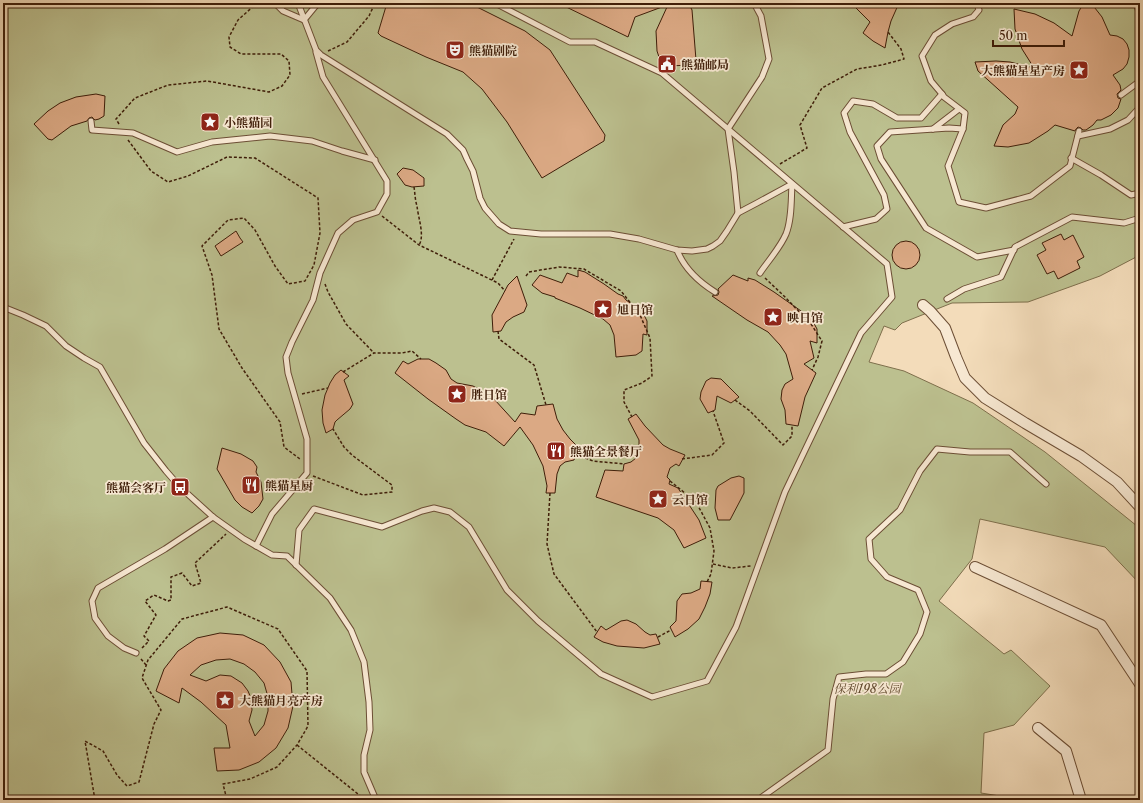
<svg xmlns="http://www.w3.org/2000/svg" width="1143" height="803" font-family="'Libre Caslon Text','Noto Serif SC',serif">
  <style>
    .green { fill: #bcc08f; stroke: #7e6f4c }
    .building { fill: #dba984; stroke: #3f1e09; fill-rule: evenodd }
    .lines { fill: none; stroke-linecap: round; stroke-linejoin: round }
    .lane-casing { stroke: #6c4e35; stroke-width: 7 }
    .street-casing { stroke: #6c4e35; stroke-width: 12 }
    .path { stroke: #3f1e09; stroke-width: 1.5; stroke-dasharray: 3 2; stroke-linecap: butt }
    .lane { stroke: #f7e8d2; stroke-width: 5 }
    .street { stroke: #f7e8d2; stroke-width: 10 }
    .labels { text-anchor: middle; dominant-baseline: central; stroke-width: 3.5; stroke-linejoin: round; paint-order: stroke }
    .poi-label { font-size: 12px; font-weight: bold; fill: #3f1e09; stroke: #f7e8d2; text-anchor: start }
    .park-label { font-size: 12px; font-style: italic; fill: #5e462a; stroke: #f7e8d2 }
  </style>
  <rect width="100%" height="100%" fill="#f3dcba"/>
  <filter id="stains"><feTurbulence type="fractalNoise" baseFrequency=".005" numOctaves="4"/><feColorMatrix values="0 0 0 0 .2 0 0 0 0 .09 0 0 0 0 .02 0 0 0 .5 -.17"/></filter>
  <radialGradient id="worn" r=".72"><stop offset=".6" stop-color="#630" stop-opacity="0"/><stop offset="1" stop-color="#630" stop-opacity=".3"/></radialGradient>
  <polygon class="green" points="3,3 1140,3 1140,255 1100,276 1028,302 952,303 902,323 895,330 884,326 869,362 904,371 973,403 1045,452 1137,526 1140,531 1140,584 1105,547 980,519 972,559 939,601 1004,654 1011,650 1050,686 1014,725 984,733 981,793 1006,797 1006,800 3,800"/>
  <g class="building">
    <polygon points="387,3 469,3 525,31 550,50 605,135 604,141 542,178 507,122 482,89 463,72 426,57 381,36 378,33"/>
    <polygon points="558,3 670,3 670,4 635,17 628,37"/>
    <polygon points="686,3 689,4 692,10 696,60 690,65 669,66 659,57 657,51 656,31 667,7"/>
    <polygon points="851,3 899,3 891,21 888,32 885,48 873,41 863,33 870,22"/>
    <polygon points="1084,3 1091,3 1102,17 1110,35 1117,36 1123,39 1127,44 1129,50 1129,57 1127,64 1123,69 1113,75 1120,85 1121,90 1117,94 1118,98 1121,99 1118,108 1111,115 1101,120 1097,120 1093,125 1086,130 1083,130 1081,128 1078,127 1076,129 1075,131 1055,125 1048,131 1029,143 1008,147 994,146 1003,125 1015,114 1018,107 978,71 975,62 996,61 1010,62 1034,68 1022,49 1015,29 1014,9 1035,14 1054,23 1072,36 1079,11"/>
    <polygon points="96,94 105,96 104,116 99,119 95,120 92,117 89,118 87,121 71,126 52,140 48,139 34,124 48,111 60,103 76,97"/>
    <polygon points="403,168 413,170 424,178 424,186 412,187 405,185 397,174"/>
    <polygon points="236,231 240,238 243,242 221,256 215,246"/>
    <polygon points="1061,234 1064,240 1073,235 1084,257 1077,261 1080,268 1058,279 1054,271 1047,274 1037,255 1046,250 1042,243"/>
    <circle cx="906" cy="255" r="14"/>
    <polygon points="578,270 585,272 604,284 618,294 623,296 626,300 642,311 647,321 647,335 643,334 642,351 636,355 616,357 614,335 610,325 603,319 580,308 555,298 555,297 542,293 532,285 540,275 562,283 567,273 578,277"/>
    <polygon points="733,275 748,281 748,278 755,280 774,292 811,318 817,329 817,343 810,341 814,358 804,364 816,373 805,397 798,426 786,424 785,410 781,399 782,390 785,384 793,379 786,354 780,345 768,332 747,320 712,296 718,295 719,292 718,289"/>
    <polygon points="517,276 527,305 524,312 513,317 506,322 501,331 493,332 492,315 508,285"/>
    <polygon points="418,359 429,359 436,363 446,370 451,379 457,383 473,386 486,393 494,399 515,422 521,413 535,415 537,406 553,404 557,419 563,430 570,439 578,447 574,460 565,462 560,466 557,474 555,493 546,493 547,486 543,466 533,445 520,427 504,446 486,432 465,425 456,419 428,399 395,373 403,361 408,364"/>
    <polygon points="341,370 349,376 344,380 353,404 350,409 337,420 335,422 333,429 326,433 323,423 322,410 325,395 330,383 335,375"/>
    <polygon points="711,378 721,379 739,397 731,403 717,396 715,410 708,413 700,399 701,392 706,381"/>
    <polygon points="636,414 645,426 663,445 670,449 685,455 679,466 676,464 670,468 667,477 670,480 669,484 678,488 699,520 706,538 684,548 674,530 658,518 596,497 605,470 623,471 624,464 631,462 636,458 639,453 639,440 628,419"/>
    <polygon points="222,448 241,454 253,461 257,467 256,472 261,482 263,499 259,506 252,513 242,507 235,500 217,469"/>
    <polygon points="739,476 744,478 744,493 741,499 730,520 718,520 715,508 716,490 718,486 731,478"/>
    <polygon points="701,581 712,582 710,594 705,607 699,619 688,629 675,637 670,627 676,621 677,601 682,594 691,593 700,589"/>
    <polygon points="627,620 636,624 645,632 650,635 656,634 660,644 644,648 617,646 603,642 594,637 601,626 606,630 621,621"/>
    <path d="M220 633 243 635 264 645 280 662 291 682 293 706 288 728 276 748 259 762 239 770 217 771 214 748H230L226 725 201 702 182 688 179 703 156 691 164 669 178 651 197 638ZM230 659 244 664 255 672 264 683 268 697V711L264 725 255 736 249 721 252 710 251 698 248 691 242 683 231 676 220 675 206 681 190 675 201 665 216 660Z"/>
  </g>
  <g class="lines">
    <g class="lane-casing">
      <g id="lane">
        <polyline points="275,3 283,11 304,20 318,3"/>
        <polyline points="298,3 316,50 321,55 447,134 463,150 467,159 473,171 480,198 485,208 499,224 510,231 541,234 610,234 639,239 677,250 692,251 707,249 713,246 720,241 727,231 738,213 734,172 728,129 762,77 769,59 761,16 754,3"/>
        <polyline points="977,3 979,10 973,17 952,24 935,35 922,56 931,81 942,94 944,97 965,113 963,129 948,166 959,202 986,208 1031,196 1070,166 1079,131"/>
        <polyline points="1136,3 1140,15"/>
        <polyline points="1121,95 1140,81"/>
        <polyline points="91,121 92,130 133,133 177,152 212,142 270,136 312,141 342,151 375,160"/>
        <polyline points="933,129 959,109"/>
        <polyline points="963,129 949,128 890,132 877,146 881,159 926,228 977,257 1014,250"/>
        <polyline points="1078,136 1110,129 1128,120 1140,107"/>
        <polyline points="1071,158 1101,175 1131,195 1140,193"/>
        <polyline points="738,213 757,203 792,184"/>
        <polyline points="843,227 876,219 887,209 884,195 850,132 844,113 853,101 873,104 897,118 921,118 942,94"/>
        <path d="M677 250C684 268 699 282 715 292"/>
        <path d="M760 273C768 261 780 248 786 234 792 219 791 200 792 184"/>
        <polyline points="947,299 964,289 1001,277 1015,247 1072,217 1124,223 1140,218"/>
        <polyline points="3,307 23,315 46,326 66,346 84,358 100,367 144,443 166,471 180,487 213,517 244,539 272,555 287,556 330,598 351,630 364,662 369,702 370,730 364,755 364,772 376,800"/>
        <polyline points="256,546 272,514 307,473 307,439 288,373 286,357 292,342 313,300 320,273 338,233 353,220 377,212 387,194 387,181 323,77 316,52"/>
        <polyline points="296,565 299,530 314,509 382,527 422,511 434,508 450,512 469,527 507,590 538,621 601,674 652,697 707,681 736,627 785,492 861,333 892,297 887,264 662,73 595,42 570,42 495,3"/>
        <polyline points="136,653 124,648 108,636 95,618 92,601 98,588 165,549 213,517"/>
        <polyline points="759,800 762,797 828,750 833,699 839,677 866,674 886,674 903,662 920,634 927,612 918,590 887,577 871,559 869,539 900,510 920,471 937,449 970,452 1010,452 1046,484"/>
      </g>
    </g>
    <g class="street-casing">
      <g id="street">
        <polyline points="923,305 930,311 945,328 956,357 965,378 985,398 1025,423 1081,456 1117,482 1140,507"/>
        <polyline points="975,567 1101,625 1140,684"/>
        <polyline points="1038,728 1066,751 1081,800"/>
      </g>
    </g>
    <g class="path">
      <polyline points="328,51 347,42 369,16 375,3"/>
      <polyline points="119,124 116,119 135,98 168,85 207,81 269,92 282,86 290,75 289,61 281,54 241,54 230,47 229,37 238,20 257,3"/>
      <polyline points="128,140 151,171 168,182 188,176 227,157 255,158 318,198 320,233 314,265 305,281 288,284 275,266 255,230 244,218 228,220 202,246 212,275 219,329 242,368 280,422 284,447 300,459"/>
      <polyline points="780,164 807,148 800,125 822,88 857,69 882,65 904,59 901,49 888,32"/>
      <path d="M414 187C415 193 415 200 417 206 418 217 425 236 419 245"/>
      <polyline points="382,216 419,245 498,283 505,291"/>
      <polyline points="526,276 529,272 559,267 584,269 621,291 640,315 650,338 652,376 642,383 624,390 624,402 632,417"/>
      <polyline points="765,278 784,296 811,324 822,341 818,357 812,370"/>
      <polyline points="492,280 514,239"/>
      <polyline points="325,284 328,292 346,324 374,353"/>
      <polyline points="498,331 499,339 534,365 546,405"/>
      <polyline points="343,372 374,353 402,353 412,351 421,359"/>
      <polyline points="302,394 328,388"/>
      <polyline points="735,400 750,411 783,445 792,436 792,425"/>
      <polyline points="576,454 593,461 624,464"/>
      <polyline points="682,459 712,455 724,443 713,411"/>
      <polyline points="313,476 363,495 392,492 392,485 352,455 344,447 333,429"/>
      <polyline points="670,481 696,502 710,528 714,551 711,574 707,582"/>
      <polyline points="550,493 547,544 554,574 597,632"/>
      <polyline points="713,564 732,568 751,566"/>
      <polyline points="658,637 671,630"/>
      <polyline points="142,648 149,641 144,636 156,615 145,601 154,595 168,601 171,600 171,577 182,573 192,586 201,583 195,563 226,534"/>
      <polyline points="141,659 146,665"/>
      <polyline points="297,745 363,798 366,798"/>
      <polyline points="95,800 85,741 103,751 117,775 127,786 139,782 154,724 161,710 142,678 148,660 182,619 227,607 278,629 307,671 308,726 297,745 277,767 250,779 223,784 227,800"/>
    </g>
    <use href="#lane" class="lane"/>
    <use href="#street" class="street"/>
  </g>
  <defs>
    <g id="theatre-square" transform="scale(1)"><rect x="-9" y="-9" width="18" height="18" rx="4" fill="#8f2418" stroke="#f7e8d2"/><path d="M-5-5.5Q0-4 5-5.5V0Q5 5 0 6Q-5 5-5 0ZM-3.3-2.5H-1v1.5H-3.3ZM1-2.5H3.3v1.5H1ZM-2.8 1Q0 5.5 2.8 1Z" fill="#fff"/></g>
    <g id="civic-square" transform="scale(1)"><rect x="-9" y="-9" width="18" height="18" rx="4" fill="#8f2418" stroke="#f7e8d2"/><path d="M-.6-6.5H3V-4.5H.6V-3L4-1V1h2V6H-6V1h2V-1L-.6-3ZM-1.2 2.5V6h2.4V2.5Z" fill="#fff"/></g>
    <g id="sight-square" transform="scale(1)"><rect x="-9" y="-9" width="18" height="18" rx="4" fill="#8f2418" stroke="#f7e8d2"/><path d="M0-6L1.8-2.2L6-1.7L2.9 1.2L3.7 5.4L0 3.3L-3.7 5.4L-2.9 1.2L-6-1.7L-1.8-2.2Z" fill="#fff"/></g>
    <g id="restaurant-square" transform="scale(1)"><rect x="-9" y="-9" width="18" height="18" rx="4" fill="#8f2418" stroke="#f7e8d2"/><path d="M-5-6h1v4h1v-4h1v4h1v-4h1v5L-1.5 .5V6h-2V.5L-5-1ZM5-6V6H3V1.5H1.5Q1.5-4 5-6Z" fill="#fff"/></g>
    <g id="bus-square" transform="scale(1)"><rect x="-9" y="-9" width="18" height="18" rx="4" fill="#8f2418" stroke="#f7e8d2"/><path d="M-5-6H5V4H4V6H2V4H-2V6H-4V4H-5ZM-3.5-4V0h7V-4ZM-3.5 1.2v1.5H-2V1.2ZM2 1.2v1.5H3.5V1.2Z" fill="#fff"/></g>
  </defs>
  <g fill-rule="evenodd">
    <use href="#theatre-square" x="455" y="50"/>
    <use href="#civic-square" x="667" y="64"/>
    <use href="#sight-square" x="1079" y="70"/>
    <use href="#sight-square" x="210" y="122"/>
    <use href="#sight-square" x="603" y="309"/>
    <use href="#sight-square" x="773" y="317"/>
    <use href="#sight-square" x="457" y="394"/>
    <use href="#restaurant-square" x="556" y="451"/>
    <use href="#restaurant-square" x="251" y="485"/>
    <use href="#bus-square" x="180" y="487"/>
    <use href="#sight-square" x="658" y="499"/>
    <use href="#sight-square" x="225" y="700"/>
  </g>
  <g class="labels">
    <g class="poi-label">
      <text x="469" y="50">熊猫剧院</text>
      <text x="681" y="64">熊猫邮局</text>
      <text x="1065" y="70" text-anchor="end">大熊猫星星产房</text>
      <text x="224" y="122">小熊猫园</text>
      <text x="617" y="309">旭日馆</text>
      <text x="787" y="317">映日馆</text>
      <text x="471" y="394">胜日馆</text>
      <text x="570" y="451">熊猫全景餐厅</text>
      <text x="265" y="485">熊猫星厨</text>
      <text x="166" y="487" text-anchor="end">熊猫会客厅</text>
      <text x="672" y="499">云日馆</text>
      <text x="239" y="700">大熊猫月亮产房</text>
    </g>
    <g class="park-label">
      <text x="867" y="688">保利198公园</text>
    </g>
  </g>
  <rect width="1143" height="803" fill="none" stroke="#f3dcba" stroke-width="16"/>
  <rect x="4" y="4" width="1135" height="795" fill="none" stroke="#3f1e09" stroke-width="2"/>
  <rect x="8" y="8" width="1127" height="787" fill="none" stroke="#3f1e09"/>
  <path d="M993 40v6h71v-6" fill="none" stroke="#3f1e09" stroke-width="2"/>
  <text x="999" y="40" font-size="12" fill="#3f1e09" stroke="#f7e8d2" stroke-width="3" paint-order="stroke">50 m</text>
  <rect width="100%" height="100%" filter="url(#stains)"/>
  <rect width="100%" height="100%" fill="url(#worn)"/>
</svg>
